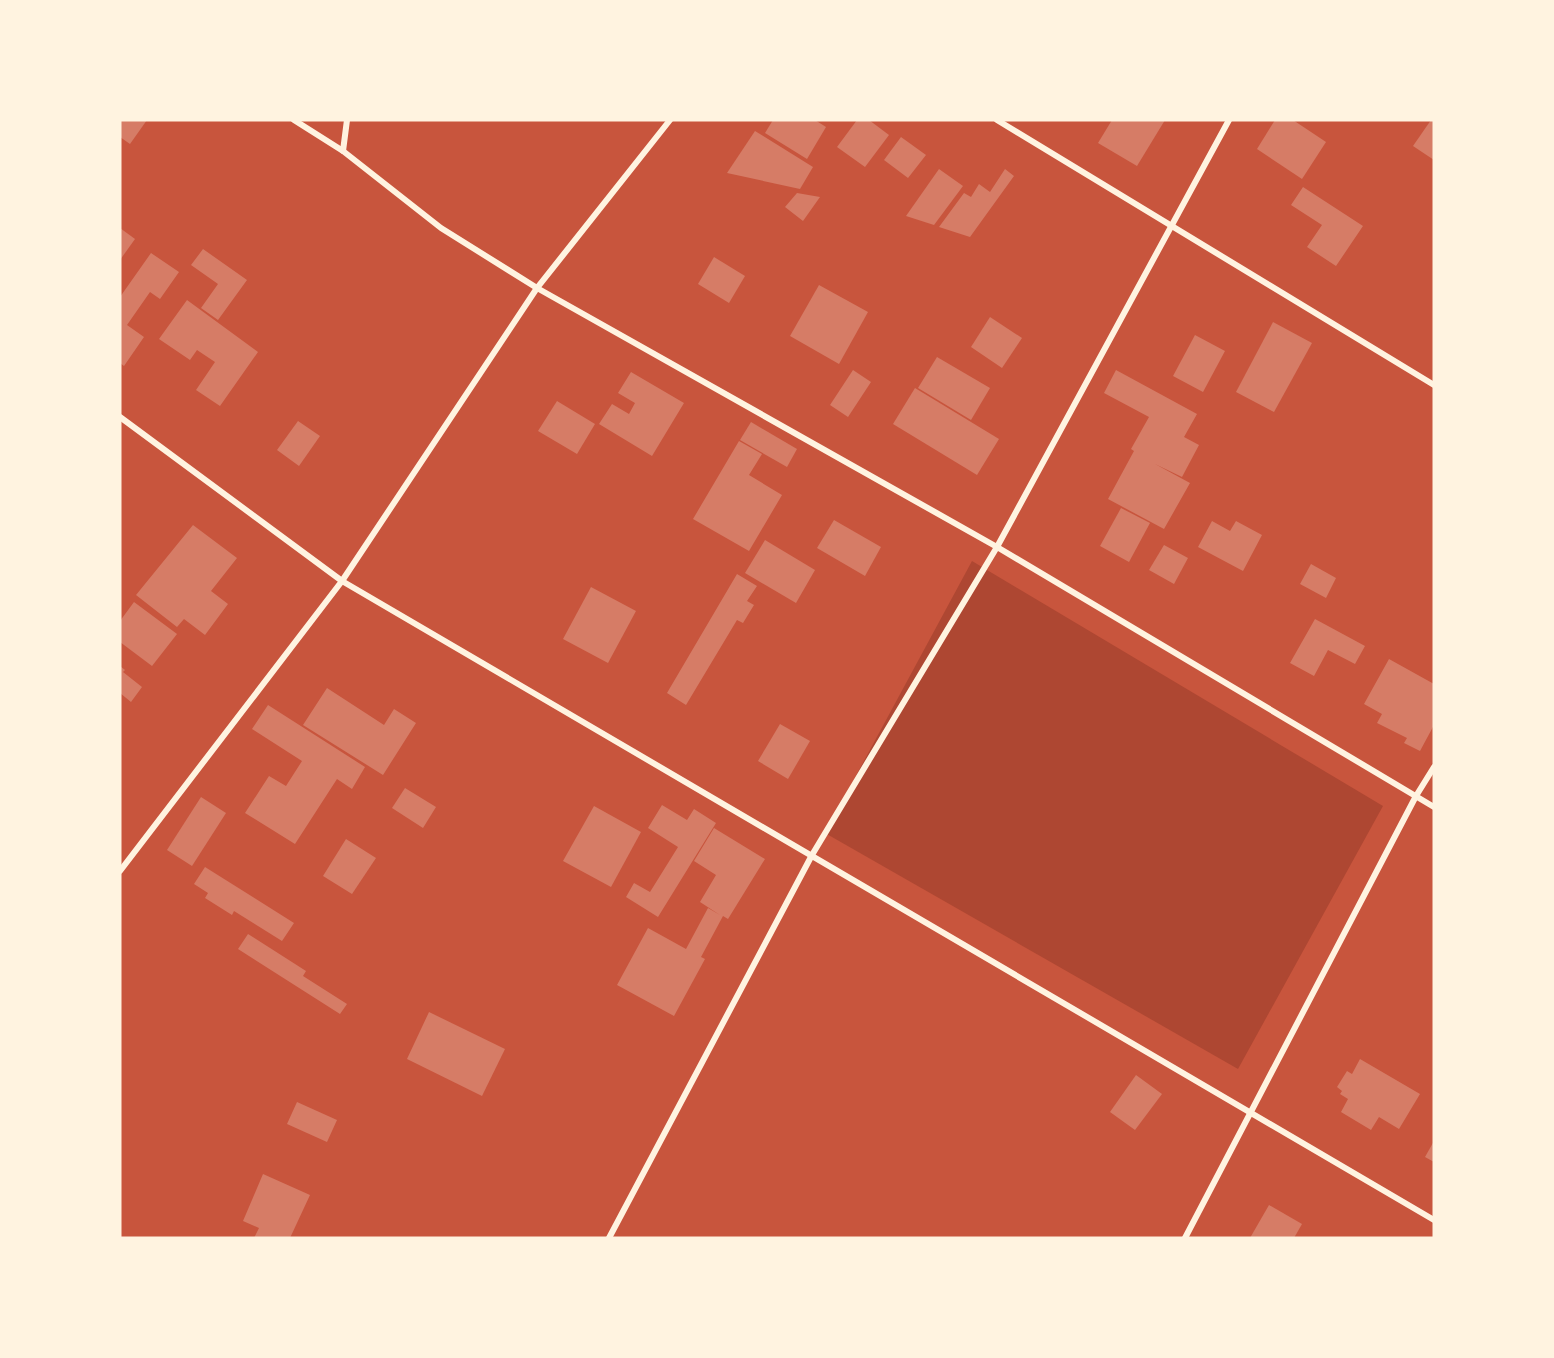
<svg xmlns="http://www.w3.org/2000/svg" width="1554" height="1358" font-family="Roboto,sans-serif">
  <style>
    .green { fill: #ae4732 }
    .building { fill: #d67c66 }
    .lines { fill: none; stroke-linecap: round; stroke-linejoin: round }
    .minor { stroke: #fff3e0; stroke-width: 6 }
  </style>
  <rect width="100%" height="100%" fill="#c8553d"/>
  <polygon class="green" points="972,561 1383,806 1238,1069 825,833"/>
  <g class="building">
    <polygon points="120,120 147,120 130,144 120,137"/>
    <polygon points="773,120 815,120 826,127 807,159 765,133"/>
    <polygon points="857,120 869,120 889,135 865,167 837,147"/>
    <polygon points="1112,120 1165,120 1137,166 1098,143"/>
    <polygon points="1275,120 1293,120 1326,142 1302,179 1257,149"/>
    <polygon points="1431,120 1434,120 1434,160 1413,146"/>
    <polygon points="755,131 813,167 800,189 727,173"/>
    <polygon points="901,137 926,155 908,178 884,160"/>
    <polygon points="939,169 963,186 934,225 906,216"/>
    <polygon points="1005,169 1014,176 970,237 939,227 964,193 971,197 979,184 990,192"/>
    <polygon points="1303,187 1363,226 1336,266 1307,247 1322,225 1291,205"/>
    <polygon points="797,193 820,197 803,221 785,207"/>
    <polygon points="120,228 135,239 120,260"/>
    <polygon points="203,249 247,280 218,320 201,308 218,284 191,265"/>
    <polygon points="151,253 179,272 160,299 150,292 127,325 144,337 124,366 120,363 120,297"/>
    <polygon points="714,257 745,276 729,303 698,284"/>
    <polygon points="819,285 868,312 839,364 790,336"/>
    <polygon points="187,300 258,352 220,406 196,390 215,362 197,350 190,360 159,339"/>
    <polygon points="990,317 1022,338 1002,368 971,347"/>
    <polygon points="1273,322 1312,343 1274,412 1236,392"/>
    <polygon points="1195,335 1225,351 1203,392 1173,376"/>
    <polygon points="937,357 990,388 971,420 918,388"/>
    <polygon points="853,370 871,382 848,417 830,405"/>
    <polygon points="1116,370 1197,414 1184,437 1199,445 1182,477 1155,464 1190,483 1164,529 1108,499 1134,451 1131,449 1149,417 1104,393"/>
    <polygon points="631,372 684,403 652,456 599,424 612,404 629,414 635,403 618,393"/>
    <polygon points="915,388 999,439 977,475 893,424"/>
    <polygon points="557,401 595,424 577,454 538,431"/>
    <polygon points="298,421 320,436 299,466 277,450"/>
    <polygon points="751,422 797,449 787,467 740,440"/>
    <polygon points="739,441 762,454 749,475 782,495 749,551 693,519"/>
    <polygon points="1121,508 1150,523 1129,562 1100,546"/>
    <polygon points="834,520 881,547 865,576 817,548"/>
    <polygon points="1212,521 1230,531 1236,521 1262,535 1243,571 1198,547"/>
    <polygon points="193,525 237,558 211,591 228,604 205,635 184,619 177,627 136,595"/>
    <polygon points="765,540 815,570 796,603 745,573"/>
    <polygon points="1164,545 1188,558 1174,584 1149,570"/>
    <polygon points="1311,564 1336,578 1326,598 1300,584"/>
    <polygon points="737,574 757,586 747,601 754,605 743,623 737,620 686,705 667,693"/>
    <polygon points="591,587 636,611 608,663 563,639"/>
    <polygon points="134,602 177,634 152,666 120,642 120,621"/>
    <polygon points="1315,619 1365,646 1355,664 1328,650 1314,676 1290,663"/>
    <polygon points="1389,659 1434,684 1434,725 1420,751 1404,743 1407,738 1377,723 1382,714 1364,704"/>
    <polygon points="120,666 125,670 123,672 142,687 131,702 120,693"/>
    <polygon points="327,688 384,725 394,709 416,723 383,775 303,725"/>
    <polygon points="268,705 365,767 352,789 337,779 295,844 245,813 269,776 286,786 302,761 252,729"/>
    <polygon points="780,724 810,741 788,779 758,761"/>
    <polygon points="405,788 436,807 423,828 392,808"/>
    <polygon points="201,797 226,813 192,866 167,850"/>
    <polygon points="662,805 687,820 694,809 716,823 658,917 626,897 634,883 650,892 678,847 648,828"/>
    <polygon points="594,806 641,832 611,887 563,861"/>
    <polygon points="714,828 765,859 728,919 723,916 701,957 705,959 674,1016 617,985 648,928 686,949 708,908 720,915 700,902 716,875 694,861"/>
    <polygon points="346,839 376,858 352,894 323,876"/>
    <polygon points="205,867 294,923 282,941 234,911 232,915 205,898 208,893 194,884"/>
    <polygon points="248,934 306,971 303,976 347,1004 340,1014 238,949"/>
    <polygon points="429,1012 505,1049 482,1096 407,1059"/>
    <polygon points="1360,1059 1420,1094 1399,1129 1379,1117 1371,1130 1341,1112 1348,1099 1340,1094 1342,1091 1337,1087 1347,1071 1352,1074"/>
    <polygon points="1136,1075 1162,1094 1135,1130 1110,1112"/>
    <polygon points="297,1102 337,1120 327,1142 287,1124"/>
    <polygon points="1434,1141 1434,1162 1425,1157"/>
    <polygon points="263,1174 310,1195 290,1238 254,1238 259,1228 243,1221"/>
    <polygon points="1269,1205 1302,1224 1294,1238 1250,1238"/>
  </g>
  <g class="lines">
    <g class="minor">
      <polyline points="294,120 343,151 441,228 537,288 997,547 1434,807"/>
      <polyline points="997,120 1434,385"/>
      <polyline points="343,151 347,120"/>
      <polyline points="120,417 342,581 1434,1220"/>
      <polyline points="120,871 342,581 537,288 670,120"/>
      <polyline points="609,1238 812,855 997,547 1229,120"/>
      <polyline points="1185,1238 1416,796 1434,767"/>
    </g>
  </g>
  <rect width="1554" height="1358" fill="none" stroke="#fff3e0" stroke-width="243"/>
</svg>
